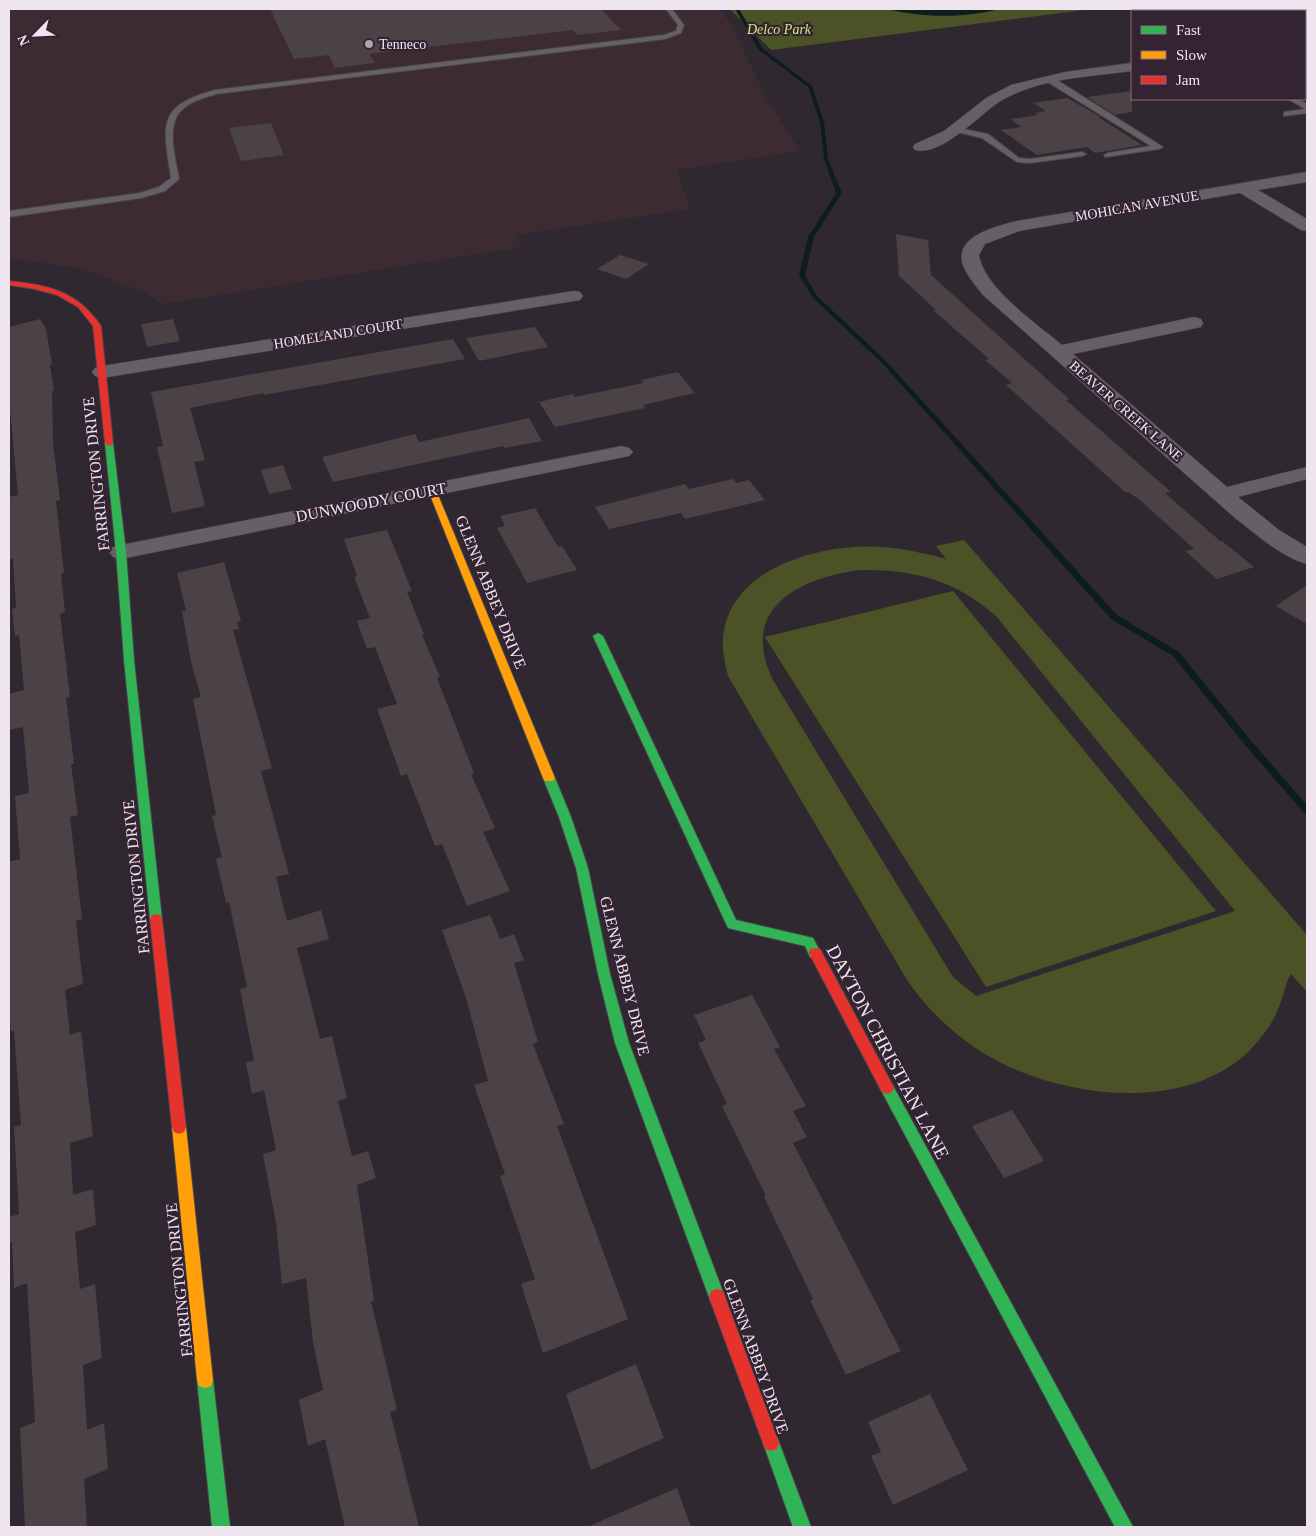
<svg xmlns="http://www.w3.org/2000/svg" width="1316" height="1536" font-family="Georgia,serif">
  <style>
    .industrial { fill: #3d2b32 }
    .green { fill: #4a5226; fill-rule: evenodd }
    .water { fill: #0d1d1f }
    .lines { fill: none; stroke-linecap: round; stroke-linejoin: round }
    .stream { fill: #0d1d1f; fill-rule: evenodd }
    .building { fill: #4a4244 }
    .lane-casing { stroke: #4b444b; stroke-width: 2 }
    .street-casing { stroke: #4b444b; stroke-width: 1 }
    .fast-casing { stroke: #4b444b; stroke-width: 2 }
    .slow-casing { stroke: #4b444b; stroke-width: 2 }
    .jam-casing { stroke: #4b444b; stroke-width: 2 }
    .lane { fill: #665f66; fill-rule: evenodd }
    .street { fill: #665f66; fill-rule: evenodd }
    .fast { fill: #30b455; fill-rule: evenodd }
    .slow { fill: #ff9f0a; fill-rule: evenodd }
    .jam { fill: #e5322d; fill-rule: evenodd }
    .poi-dot { fill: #aca3ac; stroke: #342433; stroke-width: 2 }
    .labels { text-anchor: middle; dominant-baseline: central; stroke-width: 4.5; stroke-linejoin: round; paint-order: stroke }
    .far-park-label { font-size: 14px; font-style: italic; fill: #d0eb74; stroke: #342433 }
    .far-poi-label { font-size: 14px; fill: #efe5ee; stroke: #342433; text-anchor: start }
    .far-street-label { font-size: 14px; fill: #efe5ee; stroke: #342433 }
    .street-label { font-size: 16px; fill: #efe5ee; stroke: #342433 }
    .near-street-label { font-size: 19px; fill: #efe5ee; stroke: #342433 }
  </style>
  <rect width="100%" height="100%" fill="#302830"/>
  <polygon class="industrial" points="9,9 718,9 730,22 768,101 800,151 677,170 690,209 515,235 522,247 163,304 143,292 84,269 22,260 9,261"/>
  <g class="green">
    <polygon points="730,9 1092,9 771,50"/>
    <path d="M964 540 1307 935V989L1305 990 1291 974C1284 985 1284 997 1278 1009 1272 1025 1260 1040 1248 1052 1181 1116 1052 1097 980 1051 950 1031 928 1010 907 980L728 676C725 664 722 651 723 638 728 575 802 550 855 547 886 545 916 551 946 559L936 546ZM860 570C913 569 955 580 996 616L1235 911 976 996 953 977 773 680C738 609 799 578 860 570Z"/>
    <polygon points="953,591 1216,911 986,987 765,637"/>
  </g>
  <path class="water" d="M887 9H1000C966 18 922 18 887 9Z"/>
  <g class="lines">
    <polygon class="stream" points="735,9 739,9 762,48 812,86 824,122 828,159 842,193 814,237 805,275 817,296 886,361 1117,615 1179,652 1252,742 1307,805 1307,814 1304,813 1246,746 1173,656 1111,619 882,363 813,298 799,275 808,237 836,193 824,159 820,122 808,87 759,50"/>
  </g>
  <g class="building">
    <polygon points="270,9 601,9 621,30 577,35 573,30 369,54 375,63 335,68 329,55 294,59"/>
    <polygon points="1132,91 1132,112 1115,115 1087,97"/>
    <polygon points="1067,98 1101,117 1098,117 1142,145 1095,153 1087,147 1037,155 1001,130 1021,127 1010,119 1038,115 1035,113 1046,111 1033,103"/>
    <polygon points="271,123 284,155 241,161 229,128"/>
    <polygon points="896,234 928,240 931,275 1069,399 1066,400 1171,492 1165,493 1220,541 1222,541 1254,567 1217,579 1185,551 1194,549 1140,500 1128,492 1125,492 1006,385 1012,383 985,360 989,359 933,310 936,310 899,276"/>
    <polygon points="620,255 649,264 626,279 597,269"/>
    <polygon points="40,319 46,329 52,365 50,365 54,391 52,391 53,443 60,500 56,501 64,573 61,574 65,612 60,614 70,697 66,698 74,764 71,764 78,815 70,817 82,919 76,921 83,984 65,990 70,1035 81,1031 93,1136 70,1143 73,1195 93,1189 96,1225 75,1232 80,1289 95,1284 102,1358 83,1365 87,1430 104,1423 108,1469 84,1479 87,1527 25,1527 20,1428 35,1422 27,1283 14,1288 12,1242 9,1243 9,1217 19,1214 14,1127 21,1125 14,1030 11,1032 9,1003 9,862 20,859 15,796 29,793 23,727 9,730 9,694 24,690 19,635 15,636 12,609 16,608 13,558 10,559 9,545 9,497 18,495 9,398 9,327"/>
    <polygon points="173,319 180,341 147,347 141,324"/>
    <polygon points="535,327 548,347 479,361 466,338"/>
    <polygon points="453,339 465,359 264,395 264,393 190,408 205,460 194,462 205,506 172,513 157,447 163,446 151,392"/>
    <polygon points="678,372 695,393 643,405 645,408 555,427 539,402 573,394 575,397 643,383 641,380"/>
    <polygon points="529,418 542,441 504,448 503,446 333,482 322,457 415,434 419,442"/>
    <polygon points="283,465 292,489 269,494 261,470"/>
    <polygon points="733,479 736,483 749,480 765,500 685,519 681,513 609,529 595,507 685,484 689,489"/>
    <polygon points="535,508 558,547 562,546 577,570 527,583 497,528 505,526 500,516"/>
    <polygon points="387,530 412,591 407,592 424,634 422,635 440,677 437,678 474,773 471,774 495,828 483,832 510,891 467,906 442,844 435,846 407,774 401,776 377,709 397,704 375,647 367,649 357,621 370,618 354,577 357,576 344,539"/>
    <polygon points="224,562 241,621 237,622 239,629 233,630 272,768 261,771 289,874 276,877 287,921 321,910 329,939 297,948 320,1039 332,1036 347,1098 338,1101 352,1156 368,1151 376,1178 357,1185 374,1301 371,1301 397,1410 390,1412 419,1527 345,1527 325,1439 308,1446 299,1400 323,1390 313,1342 306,1278 282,1284 276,1223 263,1154 276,1150 264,1090 252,1094 246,1063 254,1060 240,989 247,987 229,902 226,903 216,859 222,857 212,816 216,815 193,699 201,697 191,662 182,611 186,611 177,573"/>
    <polygon points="1307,585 1307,624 1276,606"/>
    <polygon points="490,915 500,939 514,934 524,960 514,963 538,1042 533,1044 564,1124 557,1126 628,1319 543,1353 521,1284 535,1279 500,1176 505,1174 474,1085 488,1081 466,998 442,930"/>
    <polygon points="752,995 780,1047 774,1049 806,1106 793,1111 807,1137 793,1143 901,1351 846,1375 810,1300 813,1299 764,1197 766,1196 722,1106 727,1104 698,1043 706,1040 694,1015"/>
    <polygon points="1012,1110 1044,1161 1004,1178 972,1126"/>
    <polygon points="636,1364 664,1438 591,1470 566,1394"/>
    <polygon points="930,1394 968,1470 893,1505 871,1456 881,1452 868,1422"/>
    <polygon points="677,1488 691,1527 587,1527"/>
  </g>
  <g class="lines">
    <g class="lane-casing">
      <g id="lane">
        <path d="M666 9H672L684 25 681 33 665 39 216 94C205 98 193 100 184 108 164 123 176 159 179 179L165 191 141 198 9 217V211L140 193 159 187 171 178C163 125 156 106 215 90L664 35 676 31 678 25Z"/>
        <polygon points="1212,9 1220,9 1223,11 1215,11"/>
        <rect x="1305" y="63" width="2" height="5"/>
        <polygon points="1046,77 1052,77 1163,147 1159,149 1105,157 1104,155 1108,153 1151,146 1046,81"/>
        <polygon points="1288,99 1297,99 1307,104 1307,113 1284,116 1284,112 1305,109"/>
        <polygon points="953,127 988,134 1019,158 1030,159 1082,152 1086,154 1082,156 1030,163 1017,162 982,138 953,131"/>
      </g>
    </g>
    <g class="street-casing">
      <g id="street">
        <rect x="1305" y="38" width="2" height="8"/>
        <path d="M1132 63V71C1088 77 1038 78 999 102 979 115 941 157 915 150L913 147 915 144 944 131 986 98 1011 85 1065 72Z"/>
        <path d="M1307 172V182L1258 190 1307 219V231L1301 230 1240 193 1019 231 985 244 979 255C984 288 1037 324 1062 345L1194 317 1201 319 1203 323 1201 327 1073 354 1227 487 1307 467V479L1238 497 1279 530 1307 547V564C1281 557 1256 534 1235 518L983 295C976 286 967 276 963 265 953 236 997 226 1017 221Z"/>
        <polygon points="574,291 580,292 583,296 580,300 102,378 95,376 92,372 95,368 102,366"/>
        <polygon points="622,446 629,448 633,452 629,456 121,559 113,557 109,552 113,547 121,545"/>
      </g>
    </g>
    <g class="fast-casing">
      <g id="fast">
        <polygon points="109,440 113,443 126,552 134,660 162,919 160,923 156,924 152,923 150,919 124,660 116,552 105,443"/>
        <polygon points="598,633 603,636 736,920 813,938 821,953 820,957 815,958 810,957 805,946 728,928 593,636"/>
        <polygon points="549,774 555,778 571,817 588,868 610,974 629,1043 725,1297 723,1303 717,1305 711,1303 709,1297 615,1043 598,974 576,868 559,817 543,778"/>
        <polygon points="887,1082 892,1084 1133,1527 1115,1527 882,1092 880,1088 882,1084"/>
        <polygon points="205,1372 211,1374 213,1380 230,1527 212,1527 197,1380 199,1374"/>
        <polygon points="771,1435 777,1437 811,1527 793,1527 763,1443 765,1437"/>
      </g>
    </g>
    <g class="slow-casing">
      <g id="slow">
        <polygon points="432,487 436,490 555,778 553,781 545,781 543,778 428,490"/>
        <polygon points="179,1120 184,1122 186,1127 213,1380 211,1386 205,1388 199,1386 197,1380 172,1127 174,1122"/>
      </g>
    </g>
    <g class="jam-casing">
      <g id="jam">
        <path d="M9 281C49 285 77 291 101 326L113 443 112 445 109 446 105 443 93 326 78 307 57 295 35 289 9 285Z"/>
        <polygon points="156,914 160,915 162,919 186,1127 184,1132 179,1134 174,1132 172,1127 150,919 152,915"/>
        <polygon points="815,948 820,949 892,1084 894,1088 892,1092 887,1094 882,1092 809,953 810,949"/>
        <polygon points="717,1289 723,1291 725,1297 779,1443 777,1449 771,1451 765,1449 763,1443 709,1297 711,1291"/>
      </g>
    </g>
    <use href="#lane" class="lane"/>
    <use href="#street" class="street"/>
    <use href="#fast" class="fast"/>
    <use href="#slow" class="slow"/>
    <use href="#jam" class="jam"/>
  </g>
  <circle class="poi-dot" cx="369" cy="44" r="5"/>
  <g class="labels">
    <g class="far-park-label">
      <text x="779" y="29">Delco Park</text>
    </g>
    <g class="far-poi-label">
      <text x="379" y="44">Tenneco</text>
    </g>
    <g class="far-street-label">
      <text transform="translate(1137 206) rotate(-10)">MOHICAN AVENUE</text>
      <text transform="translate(338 334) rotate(-9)">HOMELAND COURT</text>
      <text transform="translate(1126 411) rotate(41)">BEAVER CREEK LANE</text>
    </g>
    <g class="street-label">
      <text transform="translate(96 474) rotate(-96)">FARRINGTON DRIVE</text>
      <text transform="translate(371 502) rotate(-11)">DUNWOODY COURT</text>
      <text transform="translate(491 592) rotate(68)">GLENN ABBEY DRIVE</text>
      <text transform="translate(136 877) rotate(-96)">FARRINGTON DRIVE</text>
      <text transform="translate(625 976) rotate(76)">GLENN ABBEY DRIVE</text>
      <text transform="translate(179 1280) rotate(-96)">FARRINGTON DRIVE</text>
      <text transform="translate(756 1356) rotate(70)">GLENN ABBEY DRIVE</text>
    </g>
    <g class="near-street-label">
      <text transform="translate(888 1052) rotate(62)">DAYTON CHRISTIAN LANE</text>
    </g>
  </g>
  <rect width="1316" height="1536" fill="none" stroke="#efe5ee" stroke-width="20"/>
  <rect x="1131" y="10" width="175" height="90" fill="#342433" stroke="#7f717e"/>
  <rect x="1141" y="26" width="25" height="8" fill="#30b455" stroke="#7f717e"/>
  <text x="1176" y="35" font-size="15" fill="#efe5ee">Fast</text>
  <rect x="1141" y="51" width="25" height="8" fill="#ff9f0a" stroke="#7f717e"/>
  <text x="1176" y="60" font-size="15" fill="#efe5ee">Slow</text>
  <rect x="1141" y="76" width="25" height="8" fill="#e5322d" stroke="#7f717e"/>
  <text x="1176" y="85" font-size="15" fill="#efe5ee">Jam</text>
  <g transform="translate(35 35) rotate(246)" stroke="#342433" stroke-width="4" paint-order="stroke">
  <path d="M0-4L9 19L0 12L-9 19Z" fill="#efe5ee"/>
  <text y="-8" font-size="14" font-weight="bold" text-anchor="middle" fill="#efe5ee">N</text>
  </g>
</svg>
